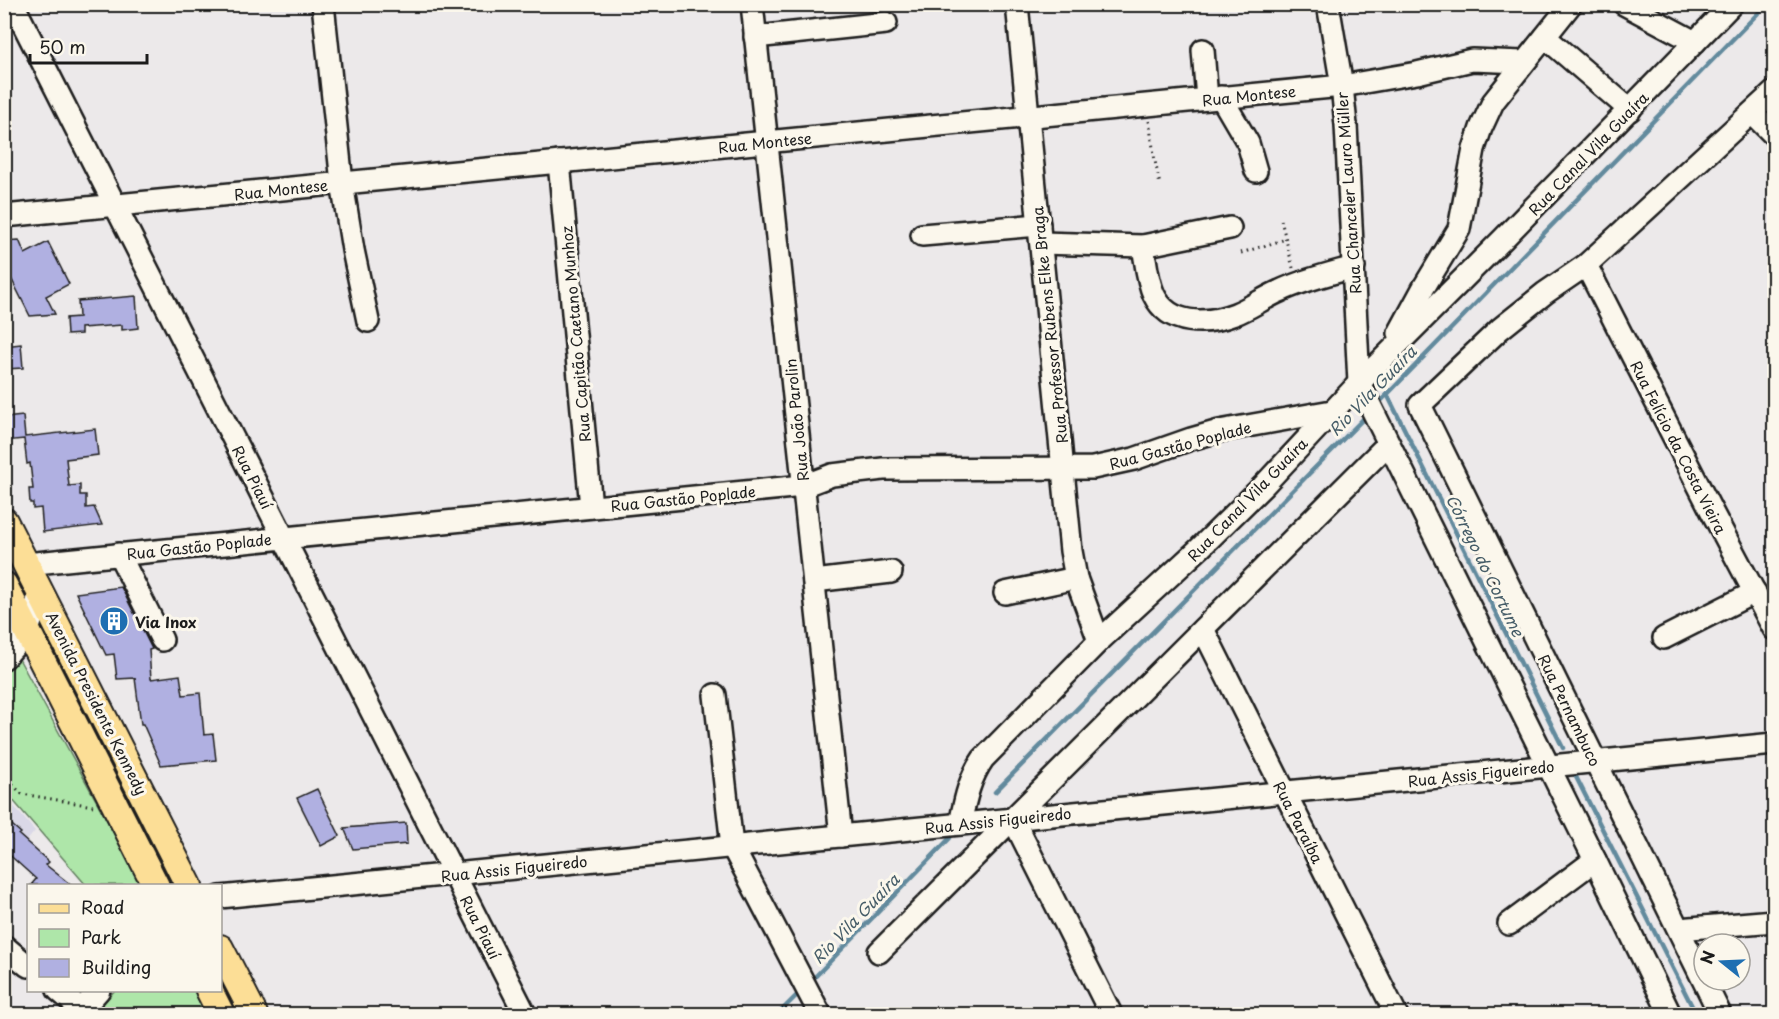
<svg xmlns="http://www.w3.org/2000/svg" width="1779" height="1019" font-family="'Playpen Sans',sans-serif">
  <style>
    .built { fill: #dad8e7 }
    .green { fill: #aee6a9; stroke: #658162; stroke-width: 1.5 }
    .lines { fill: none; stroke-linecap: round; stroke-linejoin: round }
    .stream { stroke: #628a9d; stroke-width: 4.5 }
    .building { fill: #b0b0e1; stroke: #1c1c1c; stroke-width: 1.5 }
    .minor-casing { stroke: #1c1c1c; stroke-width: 26 }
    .major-casing { stroke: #1c1c1c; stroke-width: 30 }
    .path { stroke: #1c1c1c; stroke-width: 3; stroke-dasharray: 1.5 4.5; stroke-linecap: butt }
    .minor { stroke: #fbf7ec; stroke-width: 21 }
    .major { stroke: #fcde96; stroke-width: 26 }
    .labels { text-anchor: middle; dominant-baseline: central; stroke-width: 6; stroke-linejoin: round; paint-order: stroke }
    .street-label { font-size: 15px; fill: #1c1c1c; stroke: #fbf7ec }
    .poi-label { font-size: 15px; font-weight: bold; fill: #1c1c1c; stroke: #fbf7ec; text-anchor: start }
    .water-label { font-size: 16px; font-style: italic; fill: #455c67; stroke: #fbf7ec }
  </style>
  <rect width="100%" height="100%" fill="#ece9ea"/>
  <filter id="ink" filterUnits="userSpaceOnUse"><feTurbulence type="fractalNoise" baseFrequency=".0167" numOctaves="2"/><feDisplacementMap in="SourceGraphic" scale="12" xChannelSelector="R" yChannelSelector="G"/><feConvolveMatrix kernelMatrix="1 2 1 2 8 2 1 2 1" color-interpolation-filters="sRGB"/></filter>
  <g filter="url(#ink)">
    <polygon class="built" points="4,795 35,831 5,868 4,868"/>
    <g class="green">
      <polygon points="18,657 142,885 86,885 5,791 5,671"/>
      <polygon points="115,990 194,991 206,1014 94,1014"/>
    </g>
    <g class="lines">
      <g class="stream">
        <polyline points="1387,394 1563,748"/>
        <polyline points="1376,406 1767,4"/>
        <polyline points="1573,771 1696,1014"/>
        <polyline points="995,792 1368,414"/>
        <polyline points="809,983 950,838"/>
        <polyline points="778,1014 801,991"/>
      </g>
    </g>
    <g class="building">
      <polygon points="19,240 25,254 48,242 69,284 46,296 55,314 30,316 4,264 4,241"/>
      <polygon points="136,296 138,328 122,330 122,325 81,328 81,334 67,335 66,318 79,317 78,301"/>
      <polygon points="21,344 23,368 4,369 4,346"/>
      <polygon points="23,416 25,437 95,429 98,455 66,459 69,486 80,485 80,495 86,495 86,508 94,507 102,525 43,532 41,508 33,509 33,503 30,503 29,489 33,489 30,463 27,464 24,439 4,441 4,418"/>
      <polygon points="121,587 152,649 149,650 151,679 180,675 183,695 200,693 204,735 213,734 216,760 161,765 143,724 141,724 135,678 117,679 114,654 106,655 76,593"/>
      <polygon points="317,789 340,836 321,846 297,798"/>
      <polygon points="4,818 21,833 19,835 49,862 46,865 71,885 31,885 36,879 4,850"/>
      <polygon points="406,823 407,844 353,849 344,828"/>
    </g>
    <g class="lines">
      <g class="minor-casing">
        <g id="minor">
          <polyline points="13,4 525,1014"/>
          <polyline points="323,4 342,183 353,250 368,321"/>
          <polyline points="752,4 841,836"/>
          <polyline points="1017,4 1071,551 1076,578 1099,641"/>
          <polyline points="1328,4 1342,86 1346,125 1359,383 1595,860 1670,1014"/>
          <polyline points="1624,4 1695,42"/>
          <polyline points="755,37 886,23"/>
          <polyline points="1545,37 1630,110"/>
          <polyline points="1203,50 1207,99"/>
          <polyline points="1221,97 1248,143 1256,171"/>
          <polyline points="1752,113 1774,135"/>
          <polyline points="559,162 591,507"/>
          <polyline points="4,216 1342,86 1417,73 1472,60 1523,62"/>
          <polyline points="922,235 1039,225"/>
          <polyline points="1041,243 1143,246 1230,228"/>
          <path d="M1143 246C1146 262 1147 280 1154 295 1169 326 1206 325 1235 314 1250 308 1264 298 1280 291 1303 280 1329 274 1354 267"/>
          <polyline points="1586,265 1712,512 1774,629"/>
          <polyline points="1399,333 1424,287 1459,229 1474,149 1481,128 1493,102 1571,4"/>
          <polyline points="119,554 162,640"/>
          <polyline points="26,564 803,486 832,475 883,469 1093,468 1134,459 1191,439 1219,431 1332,411"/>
          <polyline points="814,581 891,572"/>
          <polyline points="1005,593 1076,578"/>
          <polyline points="1203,629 1396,1014"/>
          <polyline points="1664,638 1755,592"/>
          <polyline points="4,658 28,631 40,592"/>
          <polyline points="715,695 732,846 820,1014"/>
          <polyline points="1013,819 1111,1014"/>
          <path d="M960 824C965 801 969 779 983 759L1099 641 1200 548 1264 485 1359 383 1503 239 1732 4"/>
          <polyline points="220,897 1774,744"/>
          <polyline points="1509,924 1595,860"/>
          <polyline points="1679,929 1774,921"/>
          <polyline points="4,946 28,966"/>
          <polyline points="879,952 1388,444"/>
          <polyline points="58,990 82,1010"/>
          <polyline points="78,1014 99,990"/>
          <polyline points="1720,1014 1420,405 1500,329 1545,293 1586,265 1774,92"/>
        </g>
      </g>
      <g class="major-casing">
        <g id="major">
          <polyline points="4,521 189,886"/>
          <polyline points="4,585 156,886"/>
          <polyline points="220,948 254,1014"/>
          <polyline points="209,990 221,1014"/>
        </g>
      </g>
      <g class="path">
        <polyline points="1149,121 1155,161 1160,185"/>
        <polyline points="1281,220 1293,268"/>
        <polyline points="1241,253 1286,239"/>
        <polyline points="4,776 22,794 93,806"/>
      </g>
      <use href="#minor" class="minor"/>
      <use href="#major" class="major"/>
    </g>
  </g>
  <defs>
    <g id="building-disc" transform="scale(1.5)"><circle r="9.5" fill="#1f6fb2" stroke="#fbf7ec"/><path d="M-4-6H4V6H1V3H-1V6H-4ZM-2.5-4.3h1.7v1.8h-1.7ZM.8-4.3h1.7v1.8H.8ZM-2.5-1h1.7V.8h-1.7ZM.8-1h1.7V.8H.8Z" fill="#fff"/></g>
  </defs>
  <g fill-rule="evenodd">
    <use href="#building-disc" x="114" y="621"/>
  </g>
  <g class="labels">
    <g class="street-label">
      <text transform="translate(1249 95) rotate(-6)">Rua Montese</text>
      <text transform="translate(765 142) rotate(-6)">Rua Montese</text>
      <text transform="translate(1588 153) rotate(-46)">Rua Canal Vila Guaíra</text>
      <text transform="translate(281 189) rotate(-6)">Rua Montese</text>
      <text transform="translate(1348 193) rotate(-94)">Rua Chanceler Lauro Müller</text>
      <text transform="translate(1049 325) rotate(-96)">Rua Professor Rubens Elke Braga</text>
      <text transform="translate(575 334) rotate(-95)">Rua Capitão Caetano Munhoz</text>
      <text transform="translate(796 420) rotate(-96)">Rua João Parolin</text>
      <text transform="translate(1180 445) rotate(-15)">Rua Gastão Poplade</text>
      <text transform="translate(1679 447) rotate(63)">Rua Felício da Costa Vieira</text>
      <text transform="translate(253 477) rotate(63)">Rua Piauí</text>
      <text transform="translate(683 498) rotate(-6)">Rua Gastão Poplade</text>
      <text transform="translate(1247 499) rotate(-46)">Rua Canal Vila Guaíra</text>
      <text transform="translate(199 546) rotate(-6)">Rua Gastão Poplade</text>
      <text transform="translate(97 703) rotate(63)">Avenida Presidente Kennedy</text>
      <text transform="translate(1570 710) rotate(64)">Rua Pernambuco</text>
      <text transform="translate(1481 773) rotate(-6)">Rua Assis Figueiredo</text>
      <text transform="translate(998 820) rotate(-6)">Rua Assis Figueiredo</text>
      <text transform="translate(1299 822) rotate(63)">Rua Paraíba</text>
      <text transform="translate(514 868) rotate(-6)">Rua Assis Figueiredo</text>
      <text transform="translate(481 927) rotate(63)">Rua Piauí</text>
    </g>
    <g class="poi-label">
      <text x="135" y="621">Via Inox</text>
    </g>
    <g class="water-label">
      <text transform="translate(1372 390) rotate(-46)">Rio Vila Guaíra</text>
      <text transform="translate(1486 565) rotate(64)">Córrego do Cortume</text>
      <text transform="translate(855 918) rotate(-46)">Rio Vila Guaíra</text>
    </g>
  </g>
  <rect width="1779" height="1019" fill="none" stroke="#fbf7ec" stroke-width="24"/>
  <rect x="12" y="12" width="1755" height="995" fill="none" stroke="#1c1c1c" stroke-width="2" filter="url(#ink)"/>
  <rect x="27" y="884" width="195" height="108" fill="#fbf7ec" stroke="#a29f99" stroke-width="1.5"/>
  <rect x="39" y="904" width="30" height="9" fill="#fcde96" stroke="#a29f99" stroke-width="1.5"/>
  <text x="81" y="914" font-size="18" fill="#1c1c1c">Road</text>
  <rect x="39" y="929" width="30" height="18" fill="#aee6a9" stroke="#a29f99" stroke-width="1.5"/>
  <text x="81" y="944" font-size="18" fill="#1c1c1c">Park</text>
  <rect x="39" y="959" width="30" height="18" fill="#b0b0e1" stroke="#a29f99" stroke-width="1.5"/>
  <text x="81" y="974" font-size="18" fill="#1c1c1c">Building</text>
  <g transform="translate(1722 962) rotate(288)"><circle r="28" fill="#fbf7ec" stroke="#a29f99" stroke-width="1.5"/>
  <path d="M0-4.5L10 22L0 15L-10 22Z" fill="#1f6fb2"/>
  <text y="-9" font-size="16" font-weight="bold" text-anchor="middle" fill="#1c1c1c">N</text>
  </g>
  <path d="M30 54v9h117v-9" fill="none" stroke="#1c1c1c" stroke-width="3"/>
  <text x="39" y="54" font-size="18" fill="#1c1c1c" stroke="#fbf7ec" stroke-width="4.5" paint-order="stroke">50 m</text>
</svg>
